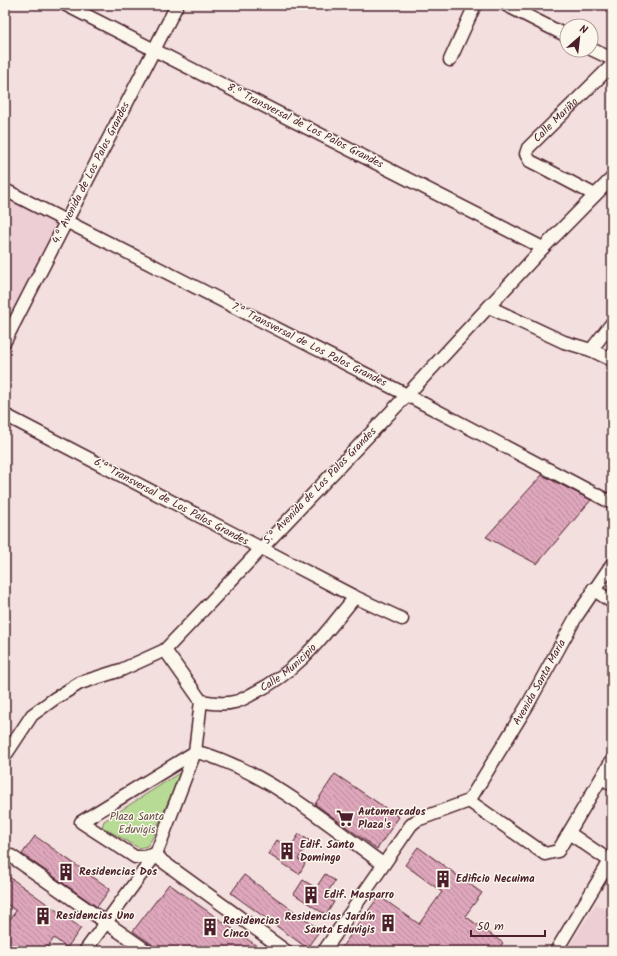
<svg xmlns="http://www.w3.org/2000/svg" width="617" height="956" font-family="Kalam,sans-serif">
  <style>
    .built { fill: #edced4 }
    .green { fill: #b7da94; stroke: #807c60 }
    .building { fill: url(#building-back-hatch); stroke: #4a1f2b }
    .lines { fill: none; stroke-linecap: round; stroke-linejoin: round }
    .minor-casing { stroke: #4a1f2b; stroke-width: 15 }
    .minor { stroke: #fbf7ec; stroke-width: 12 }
    .labels { text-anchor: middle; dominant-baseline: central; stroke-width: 3; stroke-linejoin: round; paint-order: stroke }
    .street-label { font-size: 11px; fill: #4a1f2b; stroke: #fbf7ec }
    .poi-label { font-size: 11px; font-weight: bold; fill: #4a1f2b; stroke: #fbf7ec; text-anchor: start }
    .park-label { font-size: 11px; fill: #654e45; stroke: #fbf7ec }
  </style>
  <defs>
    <pattern id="building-back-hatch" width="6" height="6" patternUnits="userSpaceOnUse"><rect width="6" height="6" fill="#dfa7bc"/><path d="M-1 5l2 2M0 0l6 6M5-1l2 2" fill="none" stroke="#b78799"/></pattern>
  </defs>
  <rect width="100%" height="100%" fill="#f3dfde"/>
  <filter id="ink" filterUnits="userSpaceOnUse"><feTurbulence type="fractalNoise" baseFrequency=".025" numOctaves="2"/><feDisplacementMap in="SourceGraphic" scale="8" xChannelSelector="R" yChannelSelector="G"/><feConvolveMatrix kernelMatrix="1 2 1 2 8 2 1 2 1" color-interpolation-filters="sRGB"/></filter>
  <g filter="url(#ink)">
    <g class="built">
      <polygon points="5,190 67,221 5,343"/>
      <polygon points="596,904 612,914 612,951 566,951"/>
    </g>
    <polygon class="green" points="181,772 152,839 147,846 139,848 102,827 104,821"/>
    <g class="building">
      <polygon points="542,475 591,500 537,564 486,537"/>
      <polygon points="335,774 399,817 377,849 315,804"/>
      <polygon points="299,834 310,841 298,859 305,864 299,874 268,854 277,840 290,848"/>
      <polygon points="35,836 110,889 97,907 22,854"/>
      <polygon points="418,847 482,893 465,916 503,943 497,951 339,951 379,896 419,924 442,892 405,865"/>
      <polygon points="5,874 81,928 67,948 54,938 45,951 5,951 5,926 16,911 5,903"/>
      <polygon points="325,874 335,881 325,896 334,902 326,915 294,894 303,880 316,888"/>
      <polygon points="244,875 320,930 307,948 231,893"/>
      <polygon points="169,884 264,951 161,951 133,931"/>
    </g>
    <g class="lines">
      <g class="minor-casing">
        <g id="minor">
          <polyline points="66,5 543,248"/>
          <polyline points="506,5 567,36"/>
          <polyline points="591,49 612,59"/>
          <polyline points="450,60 475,5"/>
          <polyline points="5,190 407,395 612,503"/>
          <path id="s1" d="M595 195 538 165 530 161 526 154 528 148 612 65"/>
          <polyline points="489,307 564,342 591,350 612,360"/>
          <polyline points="5,341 177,5"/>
          <polyline points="591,350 612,323"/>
          <polyline points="5,415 355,597 402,619"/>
          <polyline points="593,589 612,602"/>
          <path id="s2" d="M201 701C212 703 224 705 234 702 241 701 248 696 254 693 300 670 323 636 355 597"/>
          <polyline points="5,756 32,715 54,699 80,683 121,670 165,650 407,395 543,248 612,178"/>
          <polyline points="602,778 612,784"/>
          <path id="s3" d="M469 801 527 706 576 617 612 564"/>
          <polyline points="469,801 545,854 558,851 612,760"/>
          <polyline points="11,856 147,951"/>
          <polyline points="85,951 156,854 195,752 201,701 165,650"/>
          <path d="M286 951 162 861 156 854 143 857H135L81 822 195 752C210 754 224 761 238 767 291 792 336 830 383 864"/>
          <polyline points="324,951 411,825 417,820 469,801"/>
          <polyline points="556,951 610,861 569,833"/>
        </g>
      </g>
      <use href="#minor" class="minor"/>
    </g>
  </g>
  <defs>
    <g id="supermarket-bare" transform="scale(1.38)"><path d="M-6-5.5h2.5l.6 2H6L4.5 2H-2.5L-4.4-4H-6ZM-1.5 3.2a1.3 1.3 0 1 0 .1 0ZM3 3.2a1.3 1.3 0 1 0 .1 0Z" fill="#4a1f2b" stroke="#fbf7ec" stroke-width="2.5" paint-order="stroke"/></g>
    <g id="building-bare" transform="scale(1.38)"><path d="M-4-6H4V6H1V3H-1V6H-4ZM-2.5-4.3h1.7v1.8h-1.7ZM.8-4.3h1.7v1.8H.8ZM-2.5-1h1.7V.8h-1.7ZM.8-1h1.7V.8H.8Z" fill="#4a1f2b" stroke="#fbf7ec" stroke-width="2.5" paint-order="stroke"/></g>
  </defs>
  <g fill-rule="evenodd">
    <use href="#supermarket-bare" x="345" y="818"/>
    <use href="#building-bare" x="287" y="851"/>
    <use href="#building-bare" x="66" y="872"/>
    <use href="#building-bare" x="443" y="879"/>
    <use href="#building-bare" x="311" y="895"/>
    <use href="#building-bare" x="43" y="916"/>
    <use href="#building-bare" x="388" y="923"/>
    <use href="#building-bare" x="210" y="927"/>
  </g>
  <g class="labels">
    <g class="street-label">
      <text stroke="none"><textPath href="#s1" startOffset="127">Calle Mariño</textPath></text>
      <text transform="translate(305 126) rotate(27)">8.ª Transversal de Los Palos Grandes</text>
      <text transform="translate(91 173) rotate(-63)">4.ª Avenida de Los Palos Grandes</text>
      <text transform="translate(309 345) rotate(27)">7.ª Transversal de Los Palos Grandes</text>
      <text transform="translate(320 486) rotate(-46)">5.ª Avenida de Los Palos Grandes</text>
      <text transform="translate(171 502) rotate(28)">6.ª Transversal de Los Palos Grandes</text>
      <text stroke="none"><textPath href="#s2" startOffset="98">Calle Municipio</textPath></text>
      <text stroke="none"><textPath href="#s3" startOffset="138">Avenida Santa María</textPath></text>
    </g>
    <g class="poi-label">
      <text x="358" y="812">Automercados<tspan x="358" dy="13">Plaza's</tspan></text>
      <text x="300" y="845">Edif. Santo<tspan x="300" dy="13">Domingo</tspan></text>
      <text x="79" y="872">Residencias Dos</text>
      <text x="456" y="879">Edificio Necuima</text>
      <text x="324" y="895">Edif. Masparro</text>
      <text x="56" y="916">Residencias Uno</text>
      <text x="375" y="917" text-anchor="end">Residencias Jardín<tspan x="375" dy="13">Santa Eduvigis</tspan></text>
      <text x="223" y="921">Residencias<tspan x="223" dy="13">Cinco</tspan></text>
    </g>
    <g class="park-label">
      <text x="137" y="817">Plaza Santa<tspan x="137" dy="13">Eduvigis</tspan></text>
    </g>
  </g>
  <rect width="617" height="956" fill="none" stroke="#fbf7ec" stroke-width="20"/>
  <rect x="10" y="10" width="597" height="936" fill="none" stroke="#4a1f2b" stroke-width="1.5" filter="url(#ink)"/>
  <g transform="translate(579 38) rotate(28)"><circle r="19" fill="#fbf7ec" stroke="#b4a19f"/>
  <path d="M0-3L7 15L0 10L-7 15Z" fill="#4a1f2b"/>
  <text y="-6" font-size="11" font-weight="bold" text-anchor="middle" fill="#4a1f2b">N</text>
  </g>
  <path d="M471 930v6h74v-6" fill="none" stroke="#4a1f2b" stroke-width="2"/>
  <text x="477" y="930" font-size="12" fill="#4a1f2b" stroke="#fbf7ec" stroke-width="3" paint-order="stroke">50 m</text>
</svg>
